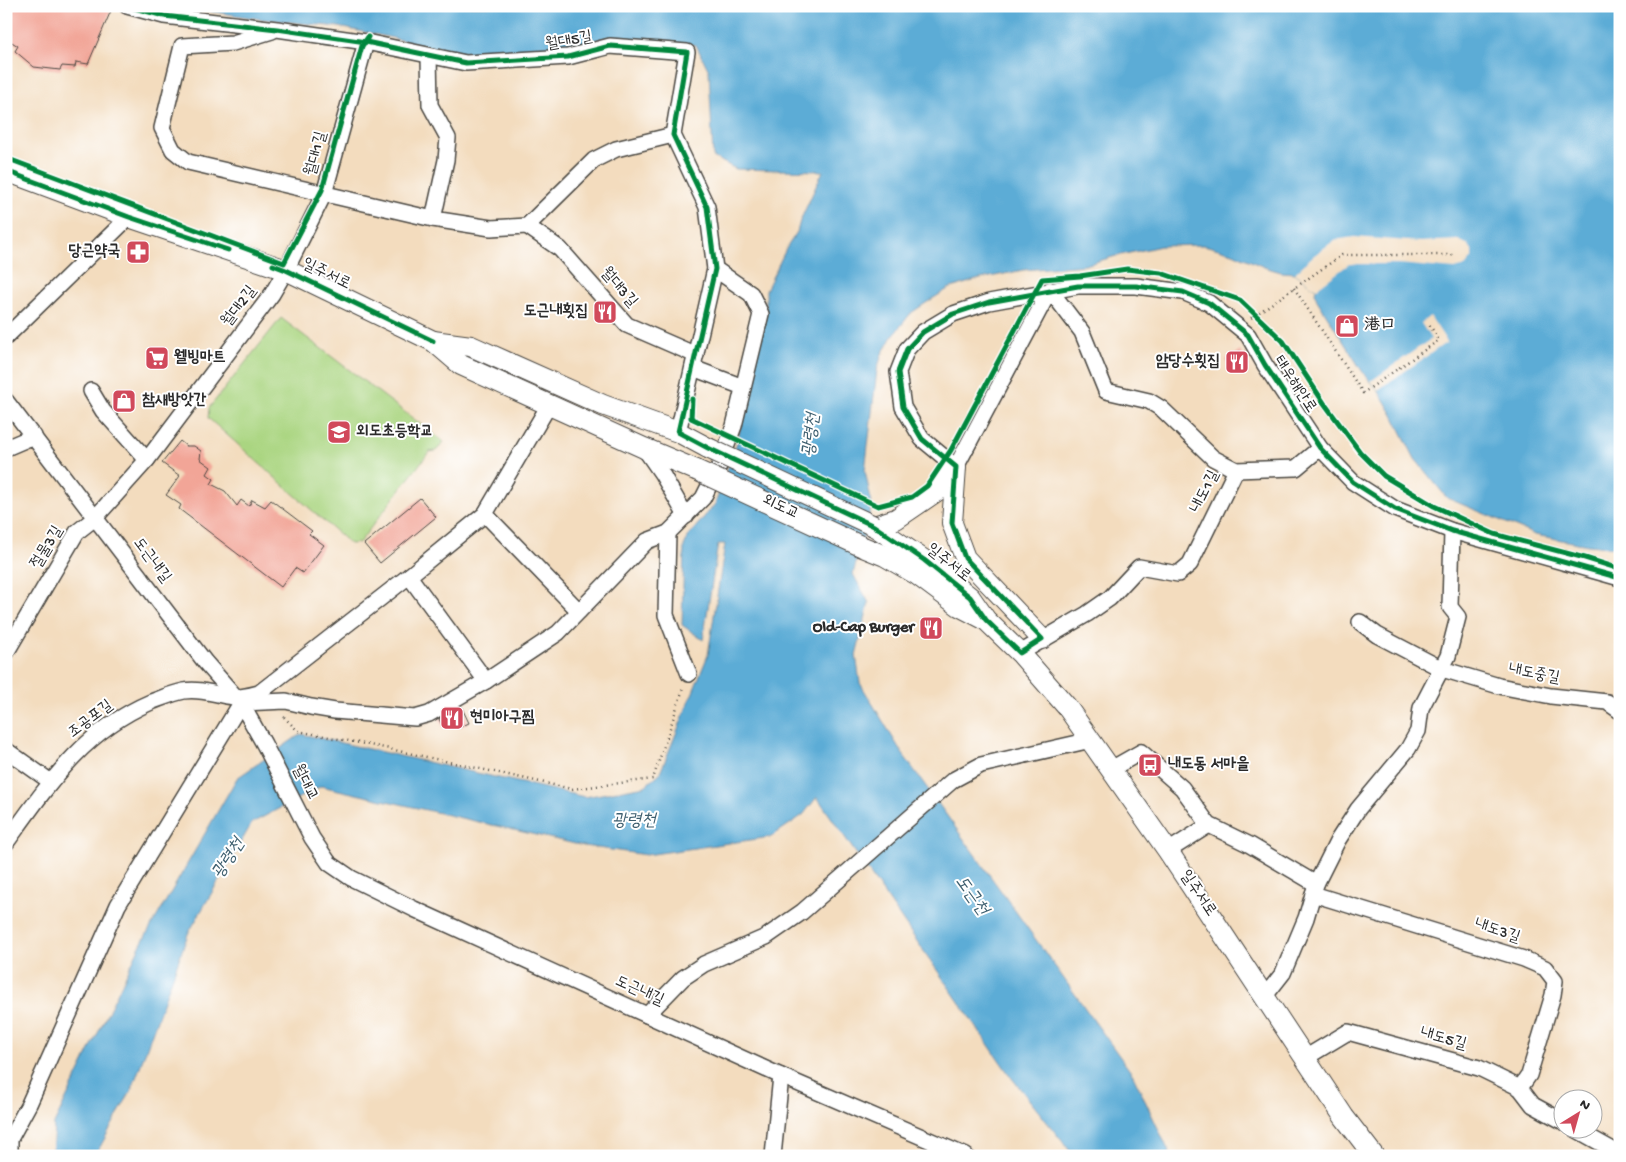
<svg xmlns="http://www.w3.org/2000/svg" width="1626" height="1162" font-family="'Gochi Hand','LXGW WenKai TC','Poor Story',sans-serif">
  <style>
    .green { fill: #aad581; stroke: #6a8056 }
    .water { fill: #5bacd6; stroke: #436c80 }
    .pier { fill: #f3dcbe }
    .building { fill: #f2a597 }
    .lines { fill: none; stroke-linecap: round; stroke-linejoin: round }
    .minor-casing { stroke: #494641; stroke-width: 18 }
    .major-casing { stroke: #494641; stroke-width: 22 }
    .path { stroke: #494641; stroke-width: 2.5; stroke-dasharray: 1 4; stroke-linecap: butt }
    .minor { stroke: #fff; stroke-width: 15 }
    .major { stroke: #fff; stroke-width: 20 }
    .major-bridge-casing { stroke: #494641; stroke-width: 22; stroke-linecap: butt }
    .major-bridge { stroke: #fff; stroke-width: 20 }
    .cycleway-casing { stroke: #fff; stroke-width: 8 }
    .cycleway { stroke: #00873e; stroke-width: 5 }
    .labels { text-anchor: middle; dominant-baseline: central; stroke-width: 4; stroke-linejoin: round; paint-order: stroke }
    .street-label { font-size: 16px; fill: #2b2b2b; stroke: #fff }
    .poi-label { font-size: 16px; font-weight: bold; fill: #2b2b2b; stroke: #fff; text-anchor: start }
    .water-label { font-size: 18px; font-style: italic; fill: #3e5f6f; stroke: #fff }
  </style>
  <rect width="100%" height="100%" fill="#fff"/>
  <filter id="ink" filterUnits="userSpaceOnUse"><feTurbulence type="fractalNoise" baseFrequency=".02" numOctaves="2"/><feDisplacementMap in="SourceGraphic" scale="10" xChannelSelector="R" yChannelSelector="G"/><feConvolveMatrix kernelMatrix="1 2 1 2 8 2 1 2 1" color-interpolation-filters="sRGB"/></filter>
  <filter id="wash" filterUnits="userSpaceOnUse"><feTurbulence type="fractalNoise" baseFrequency=".0096" numOctaves="4" result="noise"/><feDisplacementMap in="SourceGraphic" scale="20" xChannelSelector="R" yChannelSelector="G"/><feGaussianBlur stdDeviation="1.12" result="paint"/><feColorMatrix in="noise" values="0 0 0 0 0 0 0 0 0 0 0 0 0 0 0 0 0 1.4 0 .05"/><feComposite in="paint" operator="in"/></filter>
  <g filter="url(#wash)">
    <rect width="100%" height="100%" fill="#f3dcbe"/>
    <polygon class="green" points="281,318 444,442 436,451 429,452 359,543 350,544 208,418 209,408"/>
    <polygon class="water" points="174,6 1620,6 1620,548 1588,545 1535,535 1447,498 1415,459 1393,415 1378,390 1362,371 1317,300 1315,292 1316,289 1295,273 1281,272 1264,267 1233,253 1204,245 1161,246 1116,256 1085,265 1023,270 976,280 948,289 929,301 911,313 891,338 882,354 877,370 865,471 872,505 853,574 869,603 856,655 860,683 902,753 1133,1075 1171,1156 1074,1156 1011,1077 817,797 803,815 771,837 646,855 584,846 321,786 252,823 188,934 132,1089 95,1156 52,1156 54,1124 141,944 237,778 301,734 585,797 645,786 660,773 708,655 725,544 718,544 703,640 682,625 684,546 689,535 715,504 738,439 748,387 766,313 766,290 787,247 797,232 800,221 823,171 736,169 713,157 709,71 696,45 608,38 568,51 483,56 450,53 393,38 339,27 261,19"/>
    <g class="pier">
      <polygon points="1354,237 1421,242 1458,240 1469,245 1472,251 1472,258 1465,266 1455,269 1399,264 1349,264 1316,289 1295,273 1313,256 1335,240"/>
      <polygon points="1430,316 1447,342 1378,390 1371,381 1431,339 1421,323"/>
    </g>
    <g id="blocks">
      <g class="building">
        <polygon points="6,6 113,6 88,64 76,62 75,67 62,66 60,70 34,67 15,51 18,46 7,39 9,33 6,31"/>
        <polygon points="1240,351 1248,363 1234,372 1226,360"/>
        <polygon points="180,441 186,446 194,446 201,451 200,459 211,467 207,474 214,479 211,484 225,491 237,506 241,500 249,506 252,500 265,507 271,500 312,531 309,534 324,545 303,573 295,568 281,587 179,509 181,505 166,495 180,476 162,463"/>
        <polygon points="420,498 436,517 380,563 364,544"/>
        <polygon points="461,706 469,723 458,728 455,722 443,727 439,719"/>
      </g>
    </g>
  </g>
  <g filter="url(#ink)">
    <use href="#blocks" fill-opacity="0" stroke="#494641" stroke-width="1"/>
    <g class="lines">
      <g class="minor-casing">
        <g id="minor">
          <polyline points="127,6 164,16 277,29 366,42 466,63 568,57 610,46 687,52 673,135 707,207 715,269 678,432"/>
          <polyline points="272,31 233,43 182,46 162,128 173,150 188,162 433,219 491,228 527,226 594,160 616,149 673,135"/>
          <polyline points="429,56 430,105 448,138 446,160 433,219"/>
          <polyline points="527,226 560,249 627,325 696,355"/>
          <polyline points="1050,290 956,467 922,439 903,407 898,372 907,349 923,332 953,314 989,302 1078,286 1136,286 1183,292 1209,303 1248,335 1265,365 1320,448 1353,482 1395,509 1452,531 1620,578"/>
          <polyline points="1050,290 1082,332 1106,391 1149,401 1162,409 1213,458 1236,470 1296,468 1320,448"/>
          <polyline points="6,337 129,217"/>
          <polyline points="693,368 743,387"/>
          <polyline points="91,391 103,411 147,460"/>
          <polyline points="6,401 205,662 241,703 264,744 312,838 329,863 351,878 414,909 781,1076 966,1156"/>
          <polyline points="6,448 34,436"/>
          <polyline points="644,448 662,474 686,516"/>
          <polyline points="485,514 579,611"/>
          <polyline points="668,533 666,615 689,674"/>
          <polyline points="409,576 486,681"/>
          <polyline points="1360,622 1377,635 1442,669 1499,686 1551,696 1607,702 1620,711"/>
          <polyline points="6,653 77,532 95,518 147,460 272,294 286,270 324,194 366,42"/>
          <polyline points="1020,653 1087,614 1110,598 1139,567 1178,574 1190,564 1236,470"/>
          <polyline points="6,750 51,782"/>
          <polyline points="1111,769 1141,752 1182,788 1209,825 1250,845 1316,884"/>
          <path d="M6 843C48 785 83 731 151 702 162 698 173 693 184 691 201 688 216 695 233 697 241 698 251 695 259 693L409 576 485 514 549 405"/>
          <polyline points="1168,851 1209,825"/>
          <polyline points="1313,894 1524,959 1545,968 1555,981 1553,995 1529,1075 1520,1088"/>
          <polyline points="1265,996 1283,973 1306,918 1316,884 1338,840 1358,809 1408,749 1418,731 1421,708 1448,656 1458,617 1450,607 1452,531"/>
          <polyline points="647,1015 683,978 704,964 766,937 802,912 953,780 981,765 1091,740"/>
          <polyline points="1305,1058 1348,1032 1479,1068 1520,1088 1533,1105 1564,1122"/>
          <polyline points="1577,1130 1620,1154"/>
          <polyline points="10,1156 10,1139 29,1104 118,905 241,703 286,701 311,707 335,711 415,718 429,714 486,681 558,633 647,541 668,533 703,498 720,464 734,426 761,314 751,294 715,269"/>
          <polyline points="773,1156 781,1076"/>
        </g>
      </g>
      <g class="major-casing">
        <g id="major">
          <polyline points="6,171 129,217 286,270 433,341 461,365 644,448 696,470"/>
          <polyline points="433,341 471,346 603,405 678,432 708,448"/>
          <polyline points="956,467 952,523 965,558 1042,639"/>
          <polyline points="874,526 924,560 970,597 986,620 1020,653 1067,707 1168,851 1344,1117 1374,1156"/>
          <polyline points="874,526 896,519 937,491 956,467"/>
          <polyline points="863,547 885,556 916,574 959,606 984,619"/>
        </g>
      </g>
      <g class="path">
        <polyline points="1294,288 1363,393 1439,340 1429,324"/>
        <polyline points="1251,318 1342,255 1454,255"/>
        <polyline points="284,717 298,731 390,749 572,789 653,779 684,686"/>
      </g>
      <use href="#minor" class="minor"/>
      <use href="#major" class="major"/>
      <g class="major-bridge-casing">
        <g id="major-bridge">
          <polyline points="708,448 874,526"/>
          <polyline points="696,470 863,547"/>
        </g>
      </g>
      <use href="#major-bridge" class="major-bridge"/>
      <g class="cycleway-casing">
        <g id="cycleway">
          <polyline points="127,6 164,16 277,29 366,42 466,63 568,57 610,46 687,52 673,135 707,207 715,269 678,432 708,448 874,526 924,560 970,597 986,620 1020,653 1042,639 965,558 952,523 956,467 922,439 903,407 898,372 907,349 923,332 953,314 989,302 1078,286 1136,286 1183,292 1209,303 1248,335 1265,365 1320,448 1353,482 1395,509 1452,531 1620,578"/>
          <polyline points="6,158 284,263 322,190 362,46 368,37"/>
          <polyline points="6,171 129,217 228,250"/>
          <polyline points="273,265 286,270 433,341"/>
          <polyline points="692,399 691,418 878,506 912,497 927,486 951,450 1042,279 1080,276 1127,269 1161,273 1240,300 1283,341 1324,403 1360,452 1384,476 1434,506 1494,534 1585,558 1620,569"/>
        </g>
      </g>
      <use href="#cycleway" class="cycleway"/>
    </g>
  </g>
  <defs>
    <g id="pharmacy-square" transform="scale(1.25)"><rect x="-9" y="-9" width="18" height="18" rx="4" fill="#d1495b" stroke="#fff"/><path d="M-2-6h4v4h4v4h-4v4h-4v-4h-4v-4h4Z" fill="#fff"/></g>
    <g id="restaurant-square" transform="scale(1.25)"><rect x="-9" y="-9" width="18" height="18" rx="4" fill="#d1495b" stroke="#fff"/><path d="M-5-6h1v4h1v-4h1v4h1v-4h1v5L-1.5 .5V6h-2V.5L-5-1ZM5-6V6H3V1.5H1.5Q1.5-4 5-6Z" fill="#fff"/></g>
    <g id="shop-square" transform="scale(1.25)"><rect x="-9" y="-9" width="18" height="18" rx="4" fill="#d1495b" stroke="#fff"/><path d="M-5-2.5h2.3a2.7 3.5 0 0 1 5.4 0H5L5.5 6h-11ZM-1.5-2.5h3a1.5 2.3 0 0 0-3 0Z" fill="#fff"/></g>
    <g id="supermarket-square" transform="scale(1.25)"><rect x="-9" y="-9" width="18" height="18" rx="4" fill="#d1495b" stroke="#fff"/><path d="M-6-5.5h2.5l.6 2H6L4.5 2H-2.5L-4.4-4H-6ZM-1.5 3.2a1.3 1.3 0 1 0 .1 0ZM3 3.2a1.3 1.3 0 1 0 .1 0Z" fill="#fff"/></g>
    <g id="school-square" transform="scale(1.25)"><rect x="-9" y="-9" width="18" height="18" rx="4" fill="#d1495b" stroke="#fff"/><path d="M0-5L7-2L0 1L-7-2ZM-4 1L0 2.5L4 1V4Q0 6-4 4Z" fill="#fff"/></g>
    <g id="bus-square" transform="scale(1.25)"><rect x="-9" y="-9" width="18" height="18" rx="4" fill="#d1495b" stroke="#fff"/><path d="M-5-6H5V4H4V6H2V4H-2V6H-4V4H-5ZM-3.5-4V0h7V-4ZM-3.5 1.2v1.5H-2V1.2ZM2 1.2v1.5H3.5V1.2Z" fill="#fff"/></g>
  </defs>
  <g fill-rule="evenodd">
    <use href="#pharmacy-square" x="138" y="252"/>
    <use href="#restaurant-square" x="605" y="312"/>
    <use href="#shop-square" x="1347" y="326"/>
    <use href="#supermarket-square" x="157" y="358"/>
    <use href="#restaurant-square" x="1237" y="362"/>
    <use href="#shop-square" x="124" y="401"/>
    <use href="#school-square" x="339" y="432"/>
    <use href="#restaurant-square" x="931" y="628"/>
    <use href="#restaurant-square" x="452" y="718"/>
    <use href="#bus-square" x="1150" y="765"/>
  </g>
  <g class="labels">
    <g class="street-label">
      <text transform="translate(569 42) rotate(-10)">월대5길</text>
      <text transform="translate(317 154) rotate(-75)">월대1길</text>
      <text transform="translate(326 275) rotate(26)">일주서로</text>
      <text transform="translate(618 288) rotate(49)">월대3길</text>
      <text transform="translate(240 307) rotate(-53)">월대2길</text>
      <text transform="translate(1294 385) rotate(57)">태우해안로</text>
      <text transform="translate(1206 492) rotate(-64)">내도1길</text>
      <text transform="translate(780 508) rotate(25)">외도교</text>
      <text transform="translate(48 548) rotate(-59)">절물3길</text>
      <text transform="translate(151 561) rotate(53)">도근내길</text>
      <text transform="translate(948 564) rotate(38)">일주서로</text>
      <text transform="translate(1534 675) rotate(10)">내도중길</text>
      <text transform="translate(91 720) rotate(-37)">조공포길</text>
      <text transform="translate(304 783) rotate(63)">월대교</text>
      <text transform="translate(1197 894) rotate(56)">일주서로</text>
      <text transform="translate(1497 932) rotate(18)">내도3길</text>
      <text transform="translate(639 992) rotate(24)">도근내길</text>
      <text transform="translate(1443 1040) rotate(15)">내도5길</text>
    </g>
    <g class="poi-label">
      <text x="120" y="252" text-anchor="end">당근약국</text>
      <text x="588" y="312" text-anchor="end">도근내횟집</text>
      <text x="1364" y="326">港口</text>
      <text x="174" y="358">웰빙마트</text>
      <text x="1220" y="362" text-anchor="end">암당수횟집</text>
      <text x="142" y="401">참새방앗간</text>
      <text x="356" y="432">외도초등학교</text>
      <text x="914" y="628" text-anchor="end">Old-Cap Burger</text>
      <text x="470" y="718">현미아구찜</text>
      <text x="1168" y="765">내도동 서마을</text>
    </g>
    <g class="water-label">
      <text transform="translate(812 435) rotate(-83)">광령천</text>
      <text x="634" y="821">광령천</text>
      <text transform="translate(229 859) rotate(-57)">광령천</text>
      <text transform="translate(971 896) rotate(54)">도근천</text>
    </g>
  </g>
  <rect width="1626" height="1162" fill="none" stroke="#fff" stroke-width="25"/>
  <g transform="translate(1578 1114) rotate(37)"><circle r="24" fill="#ffffff" stroke="#aaaaaa"/>
  <path d="M0-4L9 19L0 12L-9 19Z" fill="#d1495b"/>
  <text y="-8" font-size="14" font-weight="bold" text-anchor="middle" fill="#2b2b2b">N</text>
  </g>
</svg>
